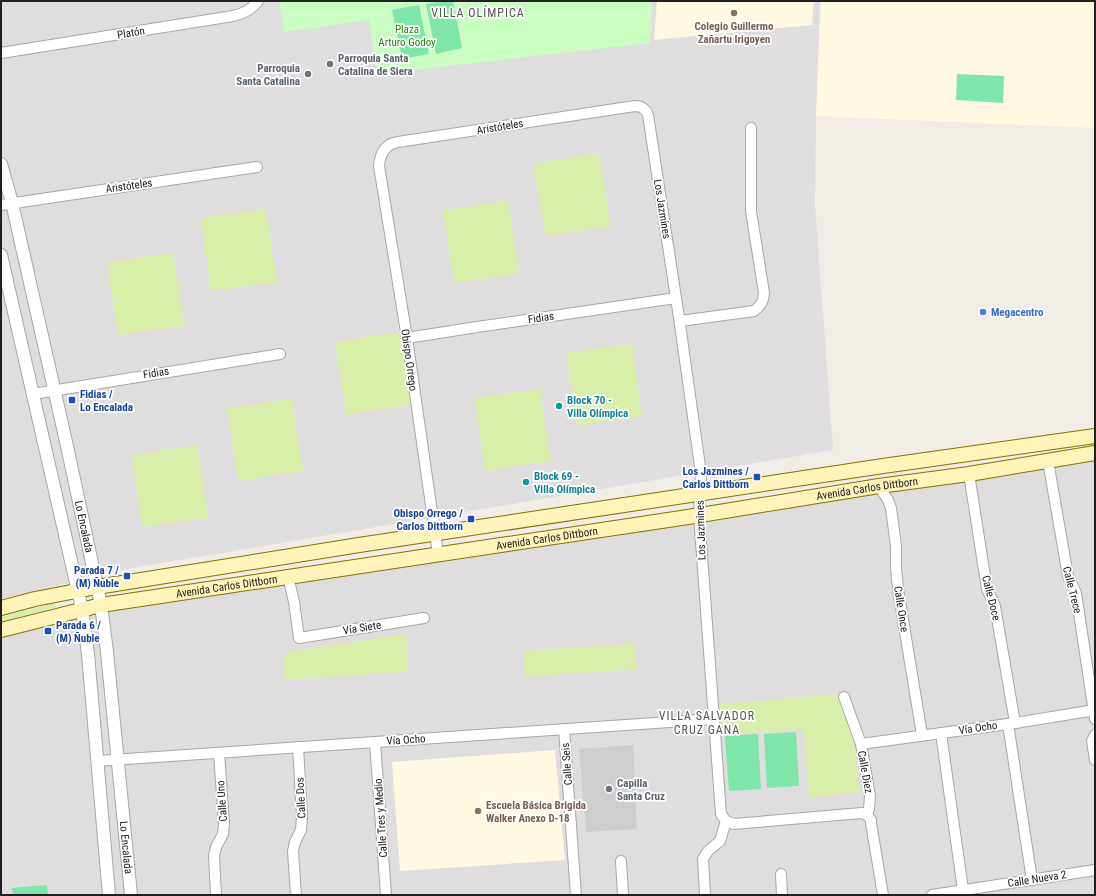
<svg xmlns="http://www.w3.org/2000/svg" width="1096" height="896" font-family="'Roboto Condensed',sans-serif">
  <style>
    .residential { fill: #dfddde }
    .education { fill: #fff9e2 }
    .religious { fill: #cecece }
    .grass { fill: #d9efa9 }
    .park { fill: #c9fdc2 }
    .pitch { fill: #7fe6a9 }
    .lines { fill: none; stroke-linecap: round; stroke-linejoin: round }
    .minor-casing { stroke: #a7a7a7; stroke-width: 12 }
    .tertiary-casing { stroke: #a7a7a7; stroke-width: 14 }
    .secondary-casing { stroke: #7f7300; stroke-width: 16 }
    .minor { stroke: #fff; stroke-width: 10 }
    .tertiary { stroke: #fff; stroke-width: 12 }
    .secondary { stroke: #fef3b8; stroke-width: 14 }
    .education-dot { fill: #8d6e63; stroke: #fff; stroke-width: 1.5 }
    .worship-dot { fill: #6b7280; stroke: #fff; stroke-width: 1.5 }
    .shop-dot { fill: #3f7fe0; stroke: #fff; stroke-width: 1.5 }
    .transit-dot { fill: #1a4fb4; stroke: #fff; stroke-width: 1.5 }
    .culture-dot { fill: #0f9aa8; stroke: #fff; stroke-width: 1.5 }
    .labels { text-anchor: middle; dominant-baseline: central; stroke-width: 3.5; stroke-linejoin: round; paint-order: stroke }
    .education-label { font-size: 11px; font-weight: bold; fill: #785e54; stroke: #fff }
    .park-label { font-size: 11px; fill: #148904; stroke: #fff }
    .street-label { font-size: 11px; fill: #202020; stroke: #fff }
    .worship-label { font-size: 11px; font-weight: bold; fill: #5b616d; stroke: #fff; text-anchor: start }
    .shop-label { font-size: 11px; font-weight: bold; fill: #366cbe; stroke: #fff; text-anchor: start }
    .transit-label { font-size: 11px; font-weight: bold; fill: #164399; stroke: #fff; text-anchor: end }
    .culture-label { font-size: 11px; font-weight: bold; fill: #0d838f; stroke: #fff; text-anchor: start }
    .neighbourhood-label { font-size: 12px; letter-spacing: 1px; fill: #535353; stroke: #fff }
  </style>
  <rect width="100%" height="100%" fill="#f2ece6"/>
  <g class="residential">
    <polygon points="1,1 820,1 816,116 815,204 833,450 132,568 1,599"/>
    <polygon points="1095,459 1095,895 1,895 1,637 104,610"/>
  </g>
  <g class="education">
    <polygon points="657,1 814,1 812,25 654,40"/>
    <polygon points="821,1 1095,1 1095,128 816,116"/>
    <polygon points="555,750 565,860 400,871 392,762"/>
  </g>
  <polygon class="religious" points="633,745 637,829 586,832 579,749"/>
  <g class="grass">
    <polygon points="599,153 611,226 546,236 533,164"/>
    <polygon points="508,201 519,274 454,283 443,210"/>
    <polygon points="266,209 277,282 211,291 201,218"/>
    <polygon points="173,253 184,326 118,335 107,262"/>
    <polygon points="400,332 411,405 346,415 335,342"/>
    <polygon points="632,344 642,417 577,426 566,353"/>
    <polygon points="540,389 551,461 485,471 475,398"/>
    <polygon points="292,399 303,471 238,481 227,408"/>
    <polygon points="197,445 208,518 142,527 132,455"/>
    <polygon points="55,603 56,607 1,622 1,617"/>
    <polygon points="406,634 408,672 284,680 284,655 289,652"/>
    <polygon points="635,644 637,669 525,677 524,651"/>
    <polygon points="851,693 859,793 809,797 804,729 723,735 720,704"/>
  </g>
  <polygon class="park" points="279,1 652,1 650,43 377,74 369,20 285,32"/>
  <g class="pitch">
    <polygon points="443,1 453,1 462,48 436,54 426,4"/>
    <polygon points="419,5 429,54 402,59 392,10"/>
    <polygon points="957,74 1004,76 1003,103 956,100"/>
    <polygon points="796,732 799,786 767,788 764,734"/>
    <polygon points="758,734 761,789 729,791 725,736"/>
    <polygon points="47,885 48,895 13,895 12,888"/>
  </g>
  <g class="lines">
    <g class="minor-casing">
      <g id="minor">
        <path d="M1 53 233 16C243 14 252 9 258 1"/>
        <polyline points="1,205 257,167"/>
        <path d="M680 321 754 311C761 305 763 303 764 293L751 211V128"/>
        <polyline points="407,338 477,327 676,298"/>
        <polyline points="33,394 280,354"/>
        <polyline points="1048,461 1068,576 1076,593 1095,719"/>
        <polyline points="969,474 987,589 995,606 1015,723"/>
        <polyline points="879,486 888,500 891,508 896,546 896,568 898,589 922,735"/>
        <path d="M438 554 407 338 379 166C380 154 385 144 398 142L635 106C641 106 646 109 648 115L678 311 701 473 699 515 721 814 726 821 734 824 862 813 867 815"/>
        <polyline points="288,576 294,602 299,638 424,618"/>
        <polyline points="844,697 861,744 870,796 869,809 867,815"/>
        <polyline points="1008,724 1032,880"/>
        <polyline points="564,729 576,895"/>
        <polyline points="941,733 963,890"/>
        <polyline points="1095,735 1092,741 1095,760"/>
        <polyline points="375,742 386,895"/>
        <polyline points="861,744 1015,723 1095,710"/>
        <polyline points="97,761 714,719"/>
        <polyline points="867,815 871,820 871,823 883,895"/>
        <polyline points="621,861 623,895"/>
        <polyline points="781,874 782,895"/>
        <polyline points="216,895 214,856 216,847 223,834 224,824 219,753"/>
        <polyline points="296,895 293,851 295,842 301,830 302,816 298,747"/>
        <polyline points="705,895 703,859 708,851 720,841 726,821"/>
        <polyline points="932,895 1095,870"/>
      </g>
    </g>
    <g class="tertiary-casing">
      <g id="tertiary">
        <path id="s1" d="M1 164 12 203 67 446 101 605 107 652 131 895"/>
        <polyline points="1,255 82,609 88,654 109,895"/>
      </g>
    </g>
    <g class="secondary-casing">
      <g id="secondary">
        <polyline points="1,608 35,599 97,587 359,545 883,466 1095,436"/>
        <path id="s2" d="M1 630 101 605 688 517 879 486 969 474 1095 453"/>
      </g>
    </g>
    <use href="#minor" class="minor"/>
    <use href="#tertiary" class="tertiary"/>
    <use href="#secondary" class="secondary"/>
  </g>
  <g class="education-dot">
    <circle cx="734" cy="13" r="4"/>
    <circle cx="478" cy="811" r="4"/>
  </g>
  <g class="worship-dot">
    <circle cx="330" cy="64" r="4"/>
    <circle cx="308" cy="74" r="4"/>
    <circle cx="609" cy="789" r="4"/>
  </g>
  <circle class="shop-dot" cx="983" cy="312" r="4"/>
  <g class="transit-dot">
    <rect x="68" y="396" width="8" height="8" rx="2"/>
    <rect x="753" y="473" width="8" height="8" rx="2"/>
    <rect x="467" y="515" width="8" height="8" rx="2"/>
    <rect x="123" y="572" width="8" height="8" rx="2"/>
    <rect x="44" y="627" width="8" height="8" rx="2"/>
  </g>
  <g class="culture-dot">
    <circle cx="559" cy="406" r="4"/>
    <circle cx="526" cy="482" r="4"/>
  </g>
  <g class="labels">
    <g class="education-label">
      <text x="734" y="26">Colegio Guillermo<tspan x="734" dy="13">Zañartu Irigoyen</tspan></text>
      <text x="486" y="805" text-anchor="start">Escuela Básica Brigida<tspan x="486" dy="13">Walker Anexo D-18</tspan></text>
    </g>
    <g class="park-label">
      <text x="407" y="29">Plaza<tspan x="407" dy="13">Arturo Godoy</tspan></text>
    </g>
    <g class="street-label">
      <text transform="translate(131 33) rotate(-9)">Platón</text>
      <text transform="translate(500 127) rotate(-9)">Aristóteles</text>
      <text transform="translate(129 186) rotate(-8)">Aristóteles</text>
      <text transform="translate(662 209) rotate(81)">Los Jazmines</text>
      <text transform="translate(541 318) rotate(-8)">Fidias</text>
      <text transform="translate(409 360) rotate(82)">Obispo Orrego</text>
      <text transform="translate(156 373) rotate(-9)">Fidias</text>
      <text stroke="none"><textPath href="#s2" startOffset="878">Avenida Carlos Dittborn</textPath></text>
      <text stroke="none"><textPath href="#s1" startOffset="372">Lo Encalada</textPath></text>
      <text transform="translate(701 530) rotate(-92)">Los Jazmines</text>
      <text stroke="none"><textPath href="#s2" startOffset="554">Avenida Carlos Dittborn</textPath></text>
      <text stroke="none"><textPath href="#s2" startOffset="230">Avenida Carlos Dittborn</textPath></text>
      <text transform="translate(1072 590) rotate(76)">Calle Trece</text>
      <text transform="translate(991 598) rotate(76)">Calle Doce</text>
      <text transform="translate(901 609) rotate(81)">Calle Once</text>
      <text transform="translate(362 628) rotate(-9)">Vía Siete</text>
      <text transform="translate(978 728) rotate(-8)">Vía Ocho</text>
      <text transform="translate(406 740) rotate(-4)">Vía Ocho</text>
      <text transform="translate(567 764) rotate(-94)">Calle Seis</text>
      <text transform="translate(865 772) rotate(80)">Calle Diez</text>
      <text transform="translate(301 798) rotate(-93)">Calle Dos</text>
      <text transform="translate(222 801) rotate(-94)">Calle Uno</text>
      <text transform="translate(381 818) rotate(-94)">Calle Tres y Medio</text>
      <text stroke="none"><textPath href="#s1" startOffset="696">Lo Encalada</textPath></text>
      <text transform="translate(1037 879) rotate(-9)">Calle Nueva 2</text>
    </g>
    <g class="worship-label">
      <text x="338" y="58">Parroquia Santa<tspan x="338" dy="13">Catalina de Siera</tspan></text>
      <text x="300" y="68" text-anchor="end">Parroquia<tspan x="300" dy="13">Santa Catalina</tspan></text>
      <text x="617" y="783">Capilla<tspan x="617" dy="13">Santa Cruz</tspan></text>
    </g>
    <g class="shop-label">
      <text x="991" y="312">Megacentro</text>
    </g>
    <g class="transit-label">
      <text x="80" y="394" text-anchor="start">Fidias /<tspan x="80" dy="13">Lo Encalada</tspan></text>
      <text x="749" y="471">Los Jazmines /<tspan x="749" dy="13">Carlos Dittborn</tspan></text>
      <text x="463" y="513">Obispo Orrego /<tspan x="463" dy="13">Carlos Dittborn</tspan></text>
      <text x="119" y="570">Parada 7 /<tspan x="119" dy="13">(M) Ñuble</tspan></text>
      <text x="56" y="625" text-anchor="start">Parada 6 /<tspan x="56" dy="13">(M) Ñuble</tspan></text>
    </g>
    <g class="culture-label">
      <text x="567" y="400">Block 70 -<tspan x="567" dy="13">Villa Olímpica</tspan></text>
      <text x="534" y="476">Block 69 -<tspan x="534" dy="13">Villa Olímpica</tspan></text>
    </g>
    <g class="neighbourhood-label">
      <text x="478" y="13">VILLA OLÍMPICA</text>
      <text x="707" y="716">VILLA SALVADOR<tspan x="707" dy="14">CRUZ GANA</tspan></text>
    </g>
  </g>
  <rect width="1096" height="896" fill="none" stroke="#202020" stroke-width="4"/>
</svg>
